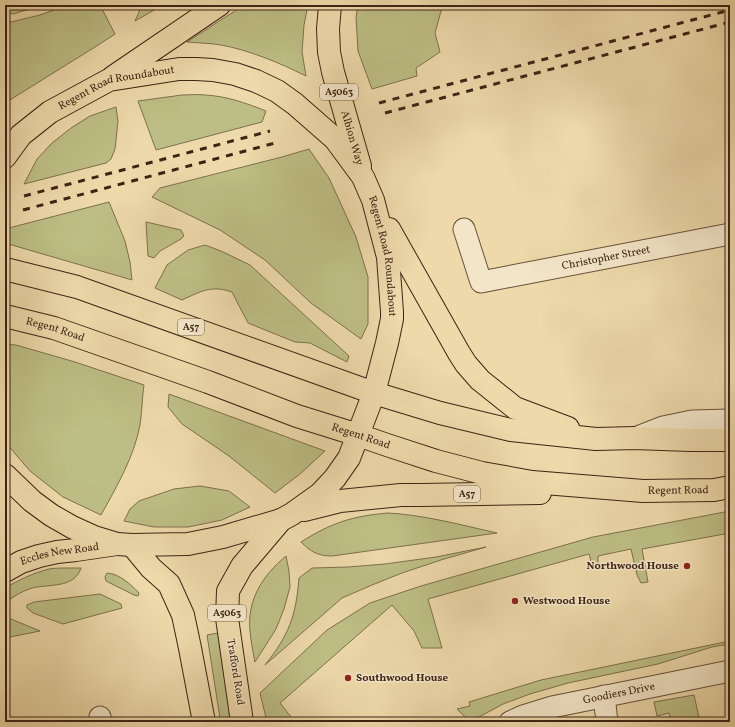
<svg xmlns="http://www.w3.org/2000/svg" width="735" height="727" font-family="Vollkorn,serif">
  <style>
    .green { fill: #bdbe85; stroke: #7e704d }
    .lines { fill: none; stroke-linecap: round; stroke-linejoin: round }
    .minor-casing { stroke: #6a503a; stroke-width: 23 }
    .primary-casing { stroke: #3e2315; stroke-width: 24 }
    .trunk-casing { stroke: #3e2315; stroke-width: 24 }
    .minor { stroke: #f3e6c8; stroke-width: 21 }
    .primary { stroke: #edd9aa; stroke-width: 22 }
    .trunk { stroke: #edd9aa; stroke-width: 22 }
    .rail { stroke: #3e2315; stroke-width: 3; stroke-dasharray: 7 7; stroke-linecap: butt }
    .poi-dot { fill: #8f2418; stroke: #f3e6c8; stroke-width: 1.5 }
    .labels { text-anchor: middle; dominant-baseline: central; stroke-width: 3; stroke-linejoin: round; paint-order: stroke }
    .shield { fill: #f3e6c8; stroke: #745e4b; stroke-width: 1 }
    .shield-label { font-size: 10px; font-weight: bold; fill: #3e2315 }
    .street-label { font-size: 11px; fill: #3e2315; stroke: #f3e6c8 }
    .poi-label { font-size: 11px; font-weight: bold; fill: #3e2315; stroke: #f3e6c8; text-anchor: start }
  </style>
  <rect width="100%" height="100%" fill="#edd9aa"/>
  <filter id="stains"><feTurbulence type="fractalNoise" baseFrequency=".005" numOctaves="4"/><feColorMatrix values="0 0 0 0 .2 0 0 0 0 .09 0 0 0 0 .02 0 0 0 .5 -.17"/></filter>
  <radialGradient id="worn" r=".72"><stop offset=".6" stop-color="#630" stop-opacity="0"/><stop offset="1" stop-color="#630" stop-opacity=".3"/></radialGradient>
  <g class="green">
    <polygon points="5,5 43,5 13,14 5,12"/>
    <polygon points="68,5 100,5 115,34 95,47 5,103 5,21 11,22 40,15"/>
    <polygon points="142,5 163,5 135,21"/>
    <path d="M244 5H308L304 25 302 52 306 76C280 63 249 50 221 45 210 43 198 43 187 42Z"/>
    <polygon points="358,5 444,5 441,11 435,33 440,52 416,68 417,76 372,89 358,51 356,17"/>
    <path d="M182 95C190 95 197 94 205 95 226 96 246 103 266 111L262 122 156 150 138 101Z"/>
    <polygon points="116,107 118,121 115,149 111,159 106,163 24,184 37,159 52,143 71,128 90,116"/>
    <polygon points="309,149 329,178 356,237 368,277 368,324 361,339 311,303 265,260 220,230 152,197 160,188 282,157"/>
    <polygon points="109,202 125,241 130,262 132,280 5,243 5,229"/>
    <polygon points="146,222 181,230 184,236 181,239 160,251 154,258 148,256"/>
    <path d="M205 245 221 251 250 265 349 356 347 362 310 343 295 342 248 323 232 292C211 285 202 291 182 300L155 288 167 265 188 250Z"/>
    <path d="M5 344 16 345 75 362 144 385C142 398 142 412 140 425 134 457 117 486 101 515L63 497 30 471 5 442Z"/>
    <polygon points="169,394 325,451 300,474 275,493 229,456 182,424 168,407"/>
    <polygon points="200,486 229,491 250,507 222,520 188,527 154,527 124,521 130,509 139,501 174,489"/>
    <polygon points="730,511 730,533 642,549 648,582 641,583 637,575 631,549 598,556 598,563 592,565 589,554 428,599 442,648 422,648 414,631 392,605 280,703 295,722 267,722 260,693 327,630 370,603 421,586 593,537"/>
    <path d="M388 513C425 515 461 525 497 533L332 556C318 556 311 552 301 542 331 523 352 516 388 513Z"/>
    <path d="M486 547 444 559 402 573 372 585 342 598 265 665C289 635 296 616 299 578L312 568 348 567 385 564 436 557Z"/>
    <path d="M286 556 289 571 290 587 284 609 276 629 255 662C253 652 251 642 250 631 247 600 262 576 286 556Z"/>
    <path d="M68 568H81C74 590 46 583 29 589 21 592 11 598 5 603V588C19 580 33 573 49 569 55 568 62 568 68 568Z"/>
    <path d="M107 573C120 574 130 584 139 593L138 596 134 595 106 581 105 577Z"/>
    <polygon points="100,594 121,604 122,608 63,624 33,613 27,608 27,605 34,602"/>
    <polygon points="6,617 40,631 5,638 5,618"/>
    <polygon points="218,633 231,717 220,718 207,635"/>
    <polygon points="730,641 730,644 712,647 658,664 568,683 530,694 503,704 479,717 467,719 457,709 470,706 469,702 541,680"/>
    <polygon points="694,695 700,722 671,722 669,713 657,716 654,702"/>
  </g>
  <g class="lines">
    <g class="minor-casing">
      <g id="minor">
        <path id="s1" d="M464 229 481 282 730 234"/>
        <polyline points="635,438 663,427 692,421 730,420"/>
        <polyline points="604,696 607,722"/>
        <polyline points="100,717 101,722"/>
        <path id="s2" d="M510 722 523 716 552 707 730 671"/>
      </g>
    </g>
    <g class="primary-casing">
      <g id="primary">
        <path id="s3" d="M5 571 21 562 39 556 57 552 76 550 117 544"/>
      </g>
    </g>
    <g class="trunk-casing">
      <g id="trunk">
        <path id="s4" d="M330 5 328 29 329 52 333 72 360 166"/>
        <polyline points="113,77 219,5"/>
        <path id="s5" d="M5 157 21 135 50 112 109 80 179 69H196L213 70 235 74 256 81 277 91 295 104 335 139 363 177 373 200 388 257 392 312V319L387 343 374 393 349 458 335 478 320 494 292 514 281 520 223 537 188 544 132 545 117 544 94 537 72 527 51 515 32 501 5 475"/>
        <polyline points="389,229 459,353 466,364 480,380 515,408 568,428"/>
        <polyline points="5,269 77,287 374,393 440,413 511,430 596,439 635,438 690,440 730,440"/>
        <path id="s6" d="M5 316 54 328 208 382 297 416 358 435 390 446 436 461 482 473 532 482 643 491 714 490 730 487"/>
        <polyline points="304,510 340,501 401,495 421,495 540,493"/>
        <polyline points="132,545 151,568 169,584 183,615 190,648 204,722"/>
        <polyline points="242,722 227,618 228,591 242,566 281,520"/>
      </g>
    </g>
    <use href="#minor" class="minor"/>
    <use href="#primary" class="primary"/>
    <use href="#trunk" class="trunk"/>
    <g class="rail">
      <polyline points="379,103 730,10"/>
      <polyline points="385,113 730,22"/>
      <polyline points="24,196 270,131"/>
      <polyline points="23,210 279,142"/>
    </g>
  </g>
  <g class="poi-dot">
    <circle cx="687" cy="566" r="4"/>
    <circle cx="515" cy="601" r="4"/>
    <circle cx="348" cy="678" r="4"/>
  </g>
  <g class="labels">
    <g class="shield">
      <rect x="320" y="84" width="38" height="16" rx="3"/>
      <rect x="178" y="319" width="26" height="16" rx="3"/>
      <rect x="454" y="486" width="26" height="16" rx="3"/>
      <rect x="208" y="605" width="38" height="16" rx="3"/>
    </g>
    <g class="shield-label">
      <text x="339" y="92">A5063</text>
      <text x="191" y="327">A57</text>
      <text x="467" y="494">A57</text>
      <text x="227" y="613">A5063</text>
    </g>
    <g class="street-label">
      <text stroke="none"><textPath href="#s5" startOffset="136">Regent Road Roundabout</textPath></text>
      <text stroke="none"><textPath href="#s4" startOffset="136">Albion Way</textPath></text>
      <text stroke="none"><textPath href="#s5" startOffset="509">Regent Road Roundabout</textPath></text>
      <text stroke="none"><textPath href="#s1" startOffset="183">Christopher Street</textPath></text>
      <text stroke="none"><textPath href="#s6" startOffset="52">Regent Road</textPath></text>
      <text stroke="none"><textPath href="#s6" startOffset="376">Regent Road</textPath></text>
      <text stroke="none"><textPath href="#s6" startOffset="700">Regent Road</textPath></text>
      <text stroke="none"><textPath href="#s3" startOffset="58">Eccles New Road</textPath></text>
      <text transform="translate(235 672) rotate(81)">Trafford Road</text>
      <text stroke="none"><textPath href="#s2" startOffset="113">Goodiers Drive</textPath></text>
    </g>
    <g class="poi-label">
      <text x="679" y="566" text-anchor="end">Northwood House</text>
      <text x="523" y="601">Westwood House</text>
      <text x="356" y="678">Southwood House</text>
    </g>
  </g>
  <rect width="735" height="727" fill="none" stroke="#edd9aa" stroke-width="20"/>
  <rect x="6" y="6" width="723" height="715" fill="none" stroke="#3e2315" stroke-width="2"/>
  <rect x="10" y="10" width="715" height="707" fill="none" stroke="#3e2315"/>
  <rect width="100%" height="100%" filter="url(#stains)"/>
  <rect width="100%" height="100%" fill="url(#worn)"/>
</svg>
